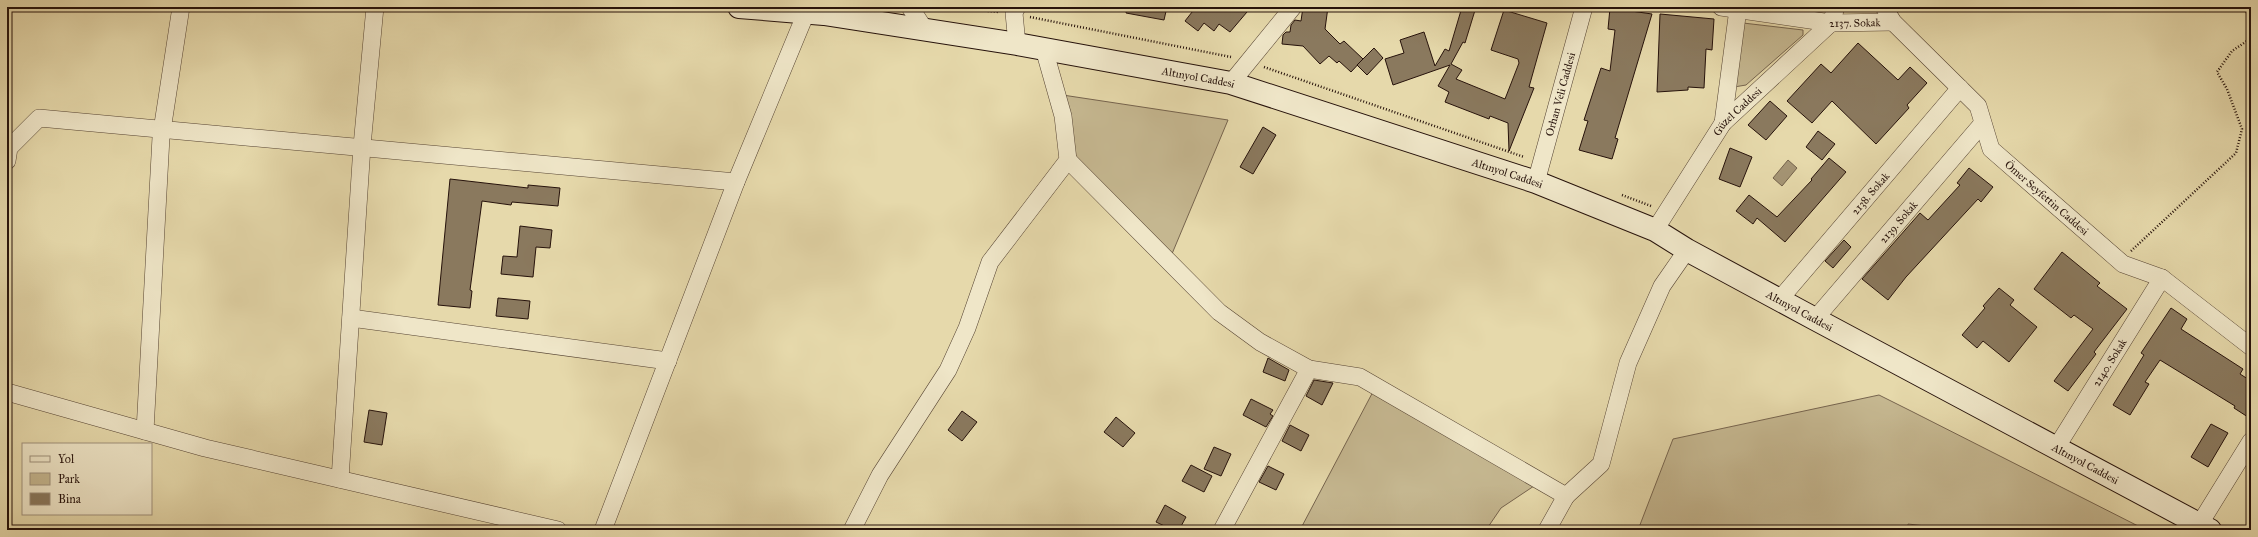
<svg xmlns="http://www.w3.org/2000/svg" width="2258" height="537" font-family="'IM FELL Great Primer',serif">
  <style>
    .green { fill: #c5b790; stroke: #76644e }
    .water { fill: #a59575; stroke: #72614b }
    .building { fill: #8a795e; stroke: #26120b }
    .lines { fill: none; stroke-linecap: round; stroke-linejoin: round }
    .minor-casing { stroke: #564433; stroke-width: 18 }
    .secondary-casing { stroke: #26120b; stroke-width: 24 }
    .path { stroke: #26120b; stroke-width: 2.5; stroke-dasharray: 1 2; stroke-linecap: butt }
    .minor { stroke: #efe6c8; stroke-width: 17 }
    .secondary { stroke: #efe6c8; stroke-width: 22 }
    .labels { text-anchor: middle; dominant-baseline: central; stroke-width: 3; stroke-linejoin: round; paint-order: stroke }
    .street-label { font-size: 11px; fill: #26120b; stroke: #efe6c8 }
  </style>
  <rect width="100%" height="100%" fill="#e6d9ab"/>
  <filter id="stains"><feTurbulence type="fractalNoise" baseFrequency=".005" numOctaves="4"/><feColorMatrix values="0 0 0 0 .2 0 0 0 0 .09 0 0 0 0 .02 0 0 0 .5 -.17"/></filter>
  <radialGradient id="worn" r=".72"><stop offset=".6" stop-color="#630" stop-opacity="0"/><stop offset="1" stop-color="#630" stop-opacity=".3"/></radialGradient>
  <g class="green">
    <polygon points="1743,23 1803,30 1803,35 1746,85 1734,87"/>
    <polygon points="1056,94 1228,120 1169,261 1068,160"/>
    <polygon points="1376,386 1534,486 1501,508 1486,530 1300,530"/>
    <polygon points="1879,395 1911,411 2146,530 1961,530 1908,524 1908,530 1638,530 1673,439"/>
  </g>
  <polygon class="water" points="1788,160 1797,168 1782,186 1773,178"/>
  <g class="building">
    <polygon points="1127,7 1167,7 1164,20 1126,13"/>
    <polygon points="1196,7 1240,7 1247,12 1230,32 1219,24 1214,31 1204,23 1198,31 1185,21"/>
    <polygon points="1303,7 1328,7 1325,29 1340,44 1344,41 1363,59 1351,72 1339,61 1337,63 1329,56 1320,64 1303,46 1282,44 1283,35 1286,32 1290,32 1291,25 1295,20 1301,21"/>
    <polygon points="1462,7 1476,7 1465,43 1463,42 1451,64 1462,70 1456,79 1505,99 1519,63 1518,59 1491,50 1504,10 1547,23 1529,87 1534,88 1509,151 1508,123 1490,116 1489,119 1445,102 1449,92 1438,86 1450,65 1393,85 1385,59 1404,53 1400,40 1424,32 1435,66 1445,49 1449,51"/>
    <polygon points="1610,8 1652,14 1615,138 1618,139 1612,159 1579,150 1588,121 1584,120 1601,68 1610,71 1615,30 1608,29"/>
    <polygon points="1660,14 1714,19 1712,50 1706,49 1704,88 1688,87 1688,90 1657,92"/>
    <polygon points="1858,43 1898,80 1910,67 1927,83 1907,105 1909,108 1876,144 1832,101 1812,123 1787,101 1821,64 1831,73"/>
    <polygon points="1374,48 1383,58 1367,75 1357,65"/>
    <polygon points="1770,101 1787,116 1766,140 1748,125"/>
    <polygon points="1263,127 1276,135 1253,174 1240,167"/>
    <polygon points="1818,131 1835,144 1822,160 1806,147"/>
    <polygon points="1730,148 1752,157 1740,187 1719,179"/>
    <polygon points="1829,158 1846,172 1785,242 1757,218 1753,224 1736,211 1749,195 1777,217 1812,180 1811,179"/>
    <polygon points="1969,168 1993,187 1981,202 1978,199 1906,277 1888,300 1862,279 1920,213 1928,220 1960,185 1957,183"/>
    <polygon points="450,179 528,188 528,185 560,188 558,206 512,202 511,205 482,201 470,290 472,291 470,308 438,305"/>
    <polygon points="520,226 552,230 550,248 536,247 533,277 501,274 503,256 517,257"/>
    <polygon points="1844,240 1851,247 1833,268 1825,261"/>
    <polygon points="2062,252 2100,283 2097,286 2127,309 2094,352 2096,354 2068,391 2054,381 2093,329 2074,315 2071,318 2034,289"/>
    <polygon points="1999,288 2014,300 2010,305 2037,327 2009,362 1983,341 1977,348 1962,335 1985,308 1983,306"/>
    <polygon points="498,298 530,301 528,319 496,316"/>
    <polygon points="2171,308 2187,319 2181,329 2243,369 2240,374 2251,381 2251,419 2234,408 2235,406 2160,360 2145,382 2149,384 2130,415 2113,405 2144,355 2141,353"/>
    <polygon points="1268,358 1289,370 1285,381 1263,372"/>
    <polygon points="1314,380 1333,383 1322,405 1306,396"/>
    <polygon points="1251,399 1273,410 1270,414 1273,416 1266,427 1243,415"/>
    <polygon points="369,410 387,413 382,445 364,442"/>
    <polygon points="962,411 977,422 962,441 948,430"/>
    <polygon points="1116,417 1135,433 1123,447 1104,432"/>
    <polygon points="2211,424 2228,433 2208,467 2191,457"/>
    <polygon points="1290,425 1309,435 1301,451 1282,441"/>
    <polygon points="1214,447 1231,454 1221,476 1204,469"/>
    <polygon points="1191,465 1212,476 1204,492 1182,481"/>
    <polygon points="1268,466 1284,474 1276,490 1259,482"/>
    <polygon points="1165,505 1186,517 1179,530 1173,530 1156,522"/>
  </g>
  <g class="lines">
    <g class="minor-casing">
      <g id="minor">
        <polyline points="910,7 925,30"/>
        <path id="s1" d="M1721 7 1831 23 1893 22"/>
        <path id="s2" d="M1884 7 1893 22 1978 106 1991 149 2123 264 2162 278 2251 347"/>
        <polyline points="1017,44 1014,13 1017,7"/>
        <polyline points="1231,83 1293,7"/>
        <polyline points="1723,123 1738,9"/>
        <polyline points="1068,160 1219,312 1260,342 1309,369 1360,377 1566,496 1601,464 1628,363 1662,286 1687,250"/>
        <polyline points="7,161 9,148 39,118 736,182"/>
        <path id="s3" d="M1536 182 1584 7"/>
        <path id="s4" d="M1655 230 1723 123 1831 23 1836 7"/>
        <path id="s5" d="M1780 299 1960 88"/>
        <polyline points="351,318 668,361"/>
        <path id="s6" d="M1815 319 1982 124"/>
        <polyline points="7,392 205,448 558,530"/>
        <polyline points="145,431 161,137 181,7"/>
        <path id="s7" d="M2056 448 2162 278"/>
        <polyline points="340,479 362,146 375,7"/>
        <polyline points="2199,525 2251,441"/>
        <polyline points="603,530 736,182 806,13"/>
        <polyline points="852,530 880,475 948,370 967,328 990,262 1068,160 1063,116 1044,49"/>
        <polyline points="1222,530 1309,369"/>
        <polyline points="1547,530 1566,496"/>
      </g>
    </g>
    <g class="secondary-casing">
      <g id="secondary">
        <path id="s8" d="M739 7 824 14 1017 44 1231 83 1536 182 1655 230 1687 250 1815 319 2210 530"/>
      </g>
    </g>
    <g class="path">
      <polyline points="943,7 999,12"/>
      <polyline points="1030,17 1231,57"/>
      <polyline points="1264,67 1524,157"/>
      <polyline points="1622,195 1651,206"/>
      <polyline points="2131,251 2236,153 2242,129 2227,89 2217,72 2232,51 2247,41 2249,27 2246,7"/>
    </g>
    <use href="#minor" class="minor"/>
    <use href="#secondary" class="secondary"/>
  </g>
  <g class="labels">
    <g class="street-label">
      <text stroke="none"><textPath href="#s1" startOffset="135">2137. Sokak</textPath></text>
      <text stroke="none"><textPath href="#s8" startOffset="465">Altınyol Caddesi</textPath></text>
      <text stroke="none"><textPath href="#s3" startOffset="91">Orhan Veli Caddesi</textPath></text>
      <text stroke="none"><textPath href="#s4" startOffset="145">Güzel Caddesi</textPath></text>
      <text stroke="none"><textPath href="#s8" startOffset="789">Altınyol Caddesi</textPath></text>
      <text stroke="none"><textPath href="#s5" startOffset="139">2138. Sokak</textPath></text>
      <text stroke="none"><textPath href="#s2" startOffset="256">Ömer Seyfettin Caddesi</textPath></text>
      <text stroke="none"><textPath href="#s6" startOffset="128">2139. Sokak</textPath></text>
      <text stroke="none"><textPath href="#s8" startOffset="1113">Altınyol Caddesi</textPath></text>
      <text stroke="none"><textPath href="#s7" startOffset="101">2140. Sokak</textPath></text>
      <text stroke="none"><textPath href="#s8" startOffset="1437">Altınyol Caddesi</textPath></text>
    </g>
  </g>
  <rect width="2258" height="537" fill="none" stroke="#e6d9ab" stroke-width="24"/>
  <rect x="8" y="8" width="2242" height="521" fill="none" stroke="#26120b" stroke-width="2"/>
  <rect x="12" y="12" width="2234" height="513" fill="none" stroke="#26120b"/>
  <rect x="22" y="443" width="130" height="72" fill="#efe6c8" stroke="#9f917c"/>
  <rect x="30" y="456" width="20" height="6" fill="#efe6c8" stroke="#9f917c"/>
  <text x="58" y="463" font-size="12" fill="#26120b">Yol</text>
  <rect x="30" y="473" width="20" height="12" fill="#c5b790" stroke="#9f917c"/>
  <text x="58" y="483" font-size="12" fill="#26120b">Park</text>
  <rect x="30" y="493" width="20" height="12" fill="#8a795e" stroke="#9f917c"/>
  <text x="58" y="503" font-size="12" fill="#26120b">Bina</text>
  <rect width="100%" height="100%" filter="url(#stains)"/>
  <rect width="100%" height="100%" fill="url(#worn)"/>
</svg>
